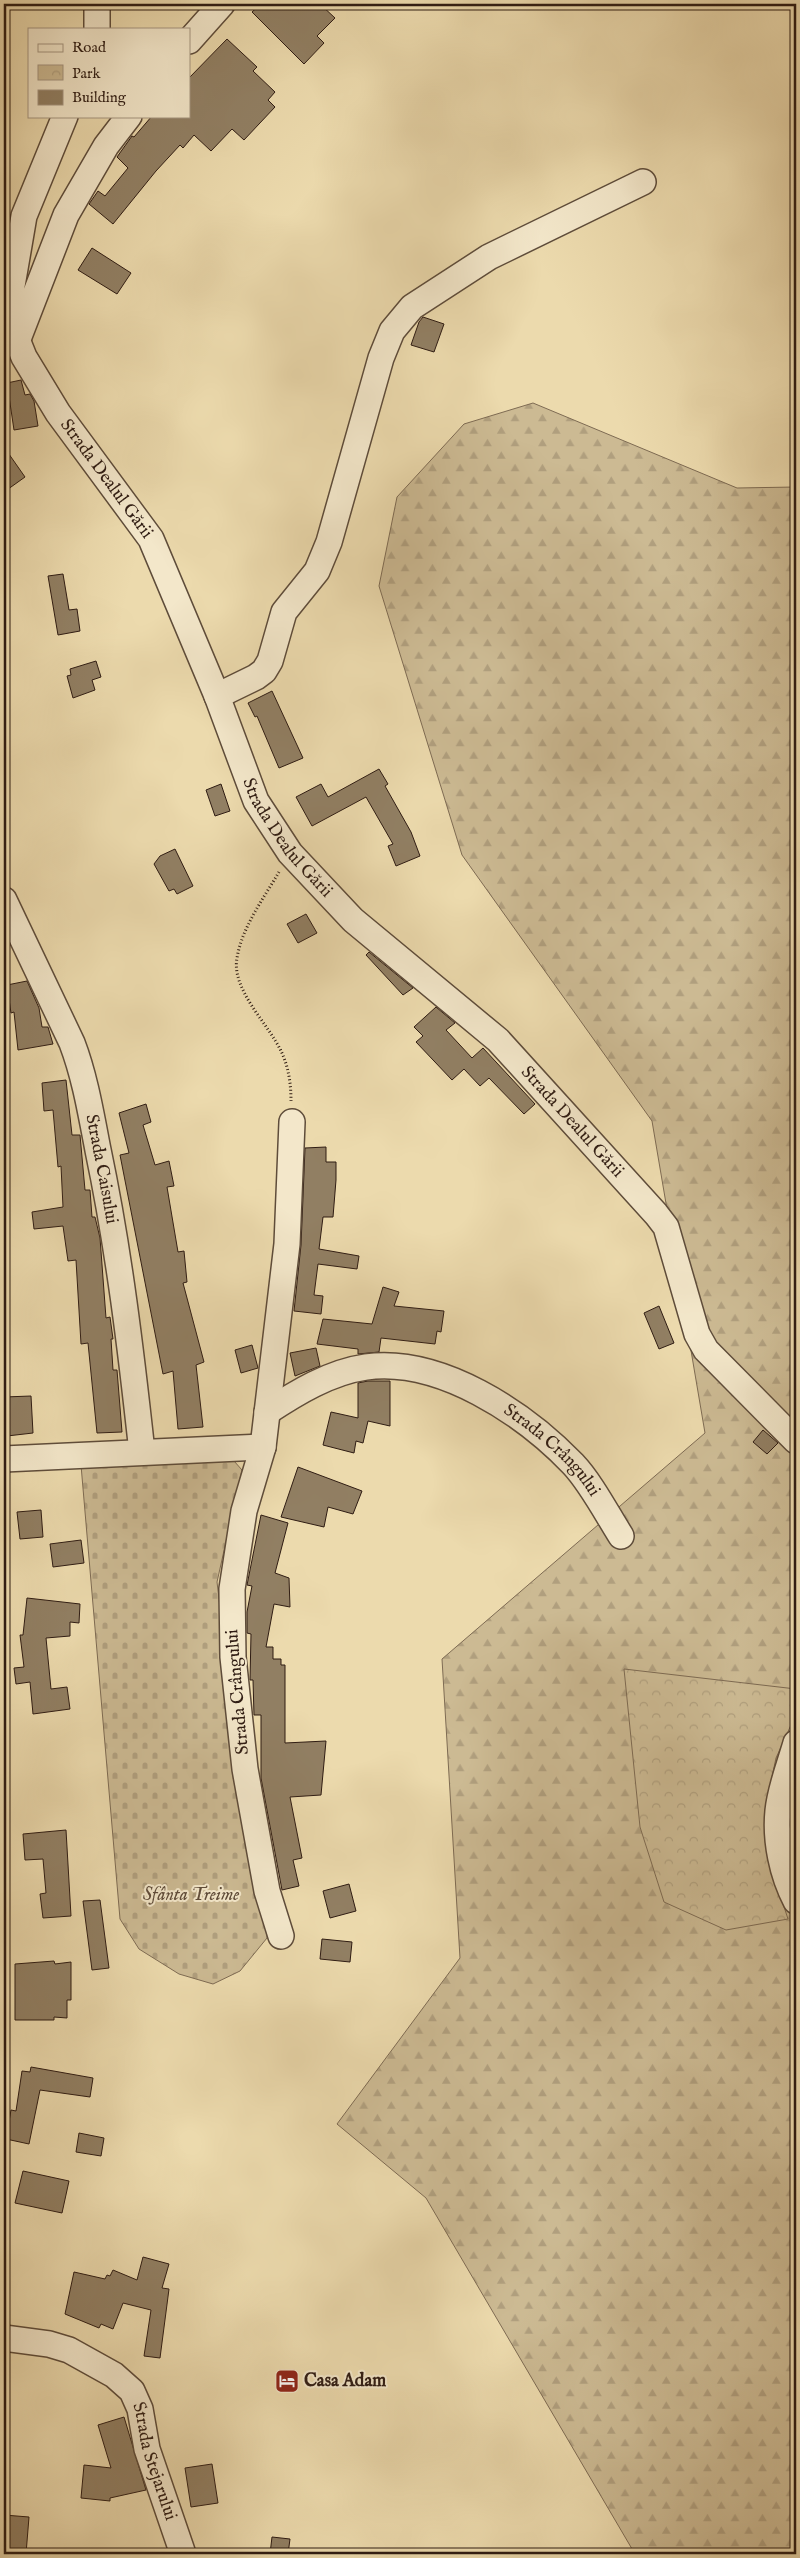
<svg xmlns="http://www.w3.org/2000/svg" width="800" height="2558" font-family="'IM FELL English',serif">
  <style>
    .forest { fill: url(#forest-firs); stroke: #7e6b53 }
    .cemetery { fill: url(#cemetery-stones); stroke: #7e6b53 }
    .park { fill: url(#park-crowns); stroke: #7e6b53 }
    .building { fill: #917f63; stroke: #2f1c13 }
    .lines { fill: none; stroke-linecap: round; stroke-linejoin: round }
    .minor-casing { stroke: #5e4c3a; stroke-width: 28 }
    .path { stroke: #2f1c13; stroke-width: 3; stroke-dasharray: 1 2.5; stroke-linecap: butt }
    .minor { stroke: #f3e7ca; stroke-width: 25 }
    .labels { text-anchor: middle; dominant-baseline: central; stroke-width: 4; stroke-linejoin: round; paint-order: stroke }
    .street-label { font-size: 18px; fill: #2f1c13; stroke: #f3e7ca }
    .park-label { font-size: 18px; font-style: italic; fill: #5e4b39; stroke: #f3e7ca }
    .poi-label { font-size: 18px; font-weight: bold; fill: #2f1c13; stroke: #f3e7ca; text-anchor: start }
  </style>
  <defs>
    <pattern id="forest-firs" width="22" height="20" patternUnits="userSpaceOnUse" patternTransform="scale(1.25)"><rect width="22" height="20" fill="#ccba93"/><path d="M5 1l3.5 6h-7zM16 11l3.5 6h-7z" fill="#b09f7e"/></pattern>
    <pattern id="cemetery-stones" width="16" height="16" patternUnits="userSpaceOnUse" patternTransform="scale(1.25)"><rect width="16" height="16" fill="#ccba93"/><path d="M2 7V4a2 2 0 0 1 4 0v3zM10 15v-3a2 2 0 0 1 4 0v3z" fill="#b09f7e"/></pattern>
    <pattern id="park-crowns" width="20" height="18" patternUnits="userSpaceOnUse" patternTransform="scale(1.25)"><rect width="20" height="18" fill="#ccba93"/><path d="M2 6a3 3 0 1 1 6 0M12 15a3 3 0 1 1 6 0" fill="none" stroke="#b09f7e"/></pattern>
  </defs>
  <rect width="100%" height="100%" fill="#ecdaad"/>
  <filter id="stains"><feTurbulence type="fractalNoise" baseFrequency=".004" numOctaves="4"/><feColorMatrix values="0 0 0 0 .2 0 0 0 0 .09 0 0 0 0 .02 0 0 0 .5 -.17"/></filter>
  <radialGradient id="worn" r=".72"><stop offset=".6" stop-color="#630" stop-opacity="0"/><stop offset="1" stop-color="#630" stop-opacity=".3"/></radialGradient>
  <polygon class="forest" points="533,403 737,488 796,487 796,2554 635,2554 426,2198 337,2124 460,1958 442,1659 705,1433 652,1121 462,855 379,586 397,497 464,424"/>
  <polygon class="cemetery" points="142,1461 234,1461 242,1470 217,1582 239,1766 268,1905 267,1938 240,1971 213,1984 179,1974 139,1949 120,1919 81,1465"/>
  <polygon class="park" points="624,1669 796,1689 796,1714 776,1758 765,1810 767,1854 788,1919 726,1930 664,1902 640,1827"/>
  <g class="building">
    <polygon points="261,4 320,4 335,18 317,36 324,43 304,64 252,12"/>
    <polygon points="227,39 257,67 253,71 275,92 268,100 275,107 244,140 232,129 211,151 194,135 183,148 180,145 156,171 113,224 89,204 98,191 105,196 128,168 117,157 132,136 134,137 152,116 189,116 189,78"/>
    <polygon points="92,248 131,273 117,294 78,270"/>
    <polygon points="423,317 444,324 434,352 411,345 419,322"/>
    <polygon points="21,380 25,395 30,394 34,401 38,426 14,430 7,383"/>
    <polygon points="4,447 25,477 4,492"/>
    <polygon points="63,574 69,610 77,609 80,631 58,635 48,576"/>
    <polygon points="96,661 101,677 92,680 95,690 73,698 67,676 71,675 70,669"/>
    <polygon points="272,691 303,758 279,768 257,716 255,717 248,703"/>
    <polygon points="379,769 388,784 385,786 411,832 420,856 396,866 388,846 393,844 366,797 312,826 296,797 321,784 328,797"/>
    <polygon points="221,784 230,811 215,816 206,790"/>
    <polygon points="175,849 193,886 177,894 174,889 169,891 154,864 160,856"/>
    <polygon points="306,914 317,933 298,943 287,924"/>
    <polygon points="369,952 413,988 403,995 366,955"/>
    <polygon points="27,981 39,1008 42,1027 48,1027 53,1044 18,1050 14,1012 11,1013 7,985"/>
    <polygon points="436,1007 455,1023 446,1030 472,1058 483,1048 535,1104 524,1114 489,1078 480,1086 464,1069 452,1080 416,1042 423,1036 414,1027"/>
    <polygon points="66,1080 72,1135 80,1135 85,1190 90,1190 92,1217 95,1217 100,1238 106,1318 110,1317 113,1339 111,1339 113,1370 117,1370 122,1432 97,1433 88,1343 81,1344 76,1260 68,1261 63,1226 34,1229 32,1212 63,1207 61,1166 58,1167 53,1110 44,1111 42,1083"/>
    <polygon points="146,1104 151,1122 143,1125 155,1165 169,1161 174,1186 167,1187 178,1252 184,1251 187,1282 183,1283 204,1362 196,1365 203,1427 178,1429 173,1371 163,1374 120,1155 129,1153 119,1113"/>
    <polygon points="326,1147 326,1162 336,1162 336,1180 333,1217 323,1217 319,1249 359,1256 357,1269 318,1264 314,1295 323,1296 321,1314 294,1311 301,1245 305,1148"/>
    <polygon points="383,1287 399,1292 394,1306 444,1311 441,1332 437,1331 435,1344 381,1338 379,1352 358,1354 358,1349 317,1344 323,1319 372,1324"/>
    <polygon points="659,1306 674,1343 659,1349 644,1313"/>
    <polygon points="252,1345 258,1368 241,1373 235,1350"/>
    <polygon points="316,1348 320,1366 295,1376 290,1353"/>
    <polygon points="368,1381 390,1381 390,1426 368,1421 363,1443 356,1441 354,1453 323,1445 331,1412 358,1418 358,1383"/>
    <polygon points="31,1396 33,1433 7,1436 4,1397"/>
    <polygon points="763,1430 778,1443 767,1454 753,1442"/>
    <polygon points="298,1467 362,1491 353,1514 328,1507 324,1527 281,1517"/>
    <polygon points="41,1510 43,1537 20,1539 17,1512"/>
    <polygon points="261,1515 288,1523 275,1573 289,1578 290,1607 274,1604 266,1647 273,1647 273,1659 281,1659 281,1665 285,1665 285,1743 326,1741 321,1795 290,1797 302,1858 293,1860 299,1886 282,1890 261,1778 261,1715 254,1715 253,1680 250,1680 251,1634 247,1633 247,1612 252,1586 247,1585"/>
    <polygon points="81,1540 84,1563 53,1567 50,1544"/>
    <polygon points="27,1598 80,1604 79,1623 70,1622 70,1636 46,1638 51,1689 67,1687 70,1709 33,1714 30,1682 16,1684 14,1668 24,1667 20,1635 23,1635"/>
    <polygon points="66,1830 71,1916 43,1918 40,1894 46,1893 43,1859 25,1860 23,1834"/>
    <polygon points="349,1884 356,1911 330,1918 323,1891"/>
    <polygon points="100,1900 109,1968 92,1970 83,1901"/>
    <polygon points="322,1939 352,1942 350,1962 320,1959"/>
    <polygon points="54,1961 55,1964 71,1962 71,2000 67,2000 67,2018 54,2017 54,2020 15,2020 15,1964"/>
    <polygon points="31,2067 93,2078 90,2097 40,2090 29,2144 6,2139 11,2110 16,2111 22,2071 30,2072"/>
    <polygon points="79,2133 104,2138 101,2156 76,2152"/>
    <polygon points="23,2171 69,2181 62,2213 15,2203"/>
    <polygon points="143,2257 169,2264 162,2288 169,2289 160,2358 144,2356 151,2310 123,2303 113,2329 101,2324 99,2328 65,2314 74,2272 105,2279 107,2275 110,2276 113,2270 137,2280"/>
    <polygon points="124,2417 146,2490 110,2498 110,2501 81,2498 84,2465 111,2468 98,2425"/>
    <polygon points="212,2464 218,2503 191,2507 185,2468"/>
    <polygon points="4,2515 29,2517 26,2554 4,2554"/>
    <polygon points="272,2537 290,2539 288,2554 270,2554"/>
  </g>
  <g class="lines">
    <g class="minor-casing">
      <g id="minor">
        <polyline points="97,29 97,4"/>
        <polyline points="189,41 222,4"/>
        <path id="s1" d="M65 116 24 216 12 286 13 317 18 342 24 357 58 413 151 539 217 696 256 801 290 853 353 920 498 1040 656 1214 666 1227 697 1334 706 1350 796 1441"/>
        <polyline points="18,339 66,215 106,146 129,116"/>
        <polyline points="217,696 256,677 264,671 270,661 284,612 317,571 329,542 381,358 392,331 412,307 489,257 643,182"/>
        <path id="s2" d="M4 900 72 1043C85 1077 91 1114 98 1150 119 1250 131 1351 142 1452"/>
        <path id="s3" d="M267 1412C296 1393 330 1372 366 1367 440 1357 524 1413 573 1464 591 1483 607 1514 621 1536"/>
        <polyline points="4,1459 263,1447"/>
        <path d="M796 1743C790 1764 780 1789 778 1811 775 1840 782 1875 796 1901"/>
        <polyline points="281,1936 267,1891 245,1769 233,1657 232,1589 244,1511 263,1447 287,1244 292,1122"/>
        <path id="s4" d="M4 2338 49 2344 69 2350 114 2375 132 2391 140 2409 147 2449 183 2554"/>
      </g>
    </g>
    <path class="path" d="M279 872C264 898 242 927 237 958 231 990 269 1024 282 1053 289 1069 291 1085 291 1101"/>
    <use href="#minor" class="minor"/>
  </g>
  <defs>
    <g id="hotel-square" transform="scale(1.25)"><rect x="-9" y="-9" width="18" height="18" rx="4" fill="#8f2418" stroke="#f3e7ca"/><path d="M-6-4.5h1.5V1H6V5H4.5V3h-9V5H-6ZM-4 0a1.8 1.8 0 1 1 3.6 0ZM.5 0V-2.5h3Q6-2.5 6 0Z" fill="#fff"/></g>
  </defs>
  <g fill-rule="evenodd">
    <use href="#hotel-square" x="287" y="2381"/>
  </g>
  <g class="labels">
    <g class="street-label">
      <text stroke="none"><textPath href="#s1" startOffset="399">Strada Dealul Gării</textPath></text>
      <text stroke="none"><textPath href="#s1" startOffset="804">Strada Dealul Gării</textPath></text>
      <text stroke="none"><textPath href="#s1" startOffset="1209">Strada Dealul Gării</textPath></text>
      <text stroke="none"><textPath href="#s2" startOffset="288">Strada Caisului</textPath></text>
      <text stroke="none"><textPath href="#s3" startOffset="321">Strada Crângului</textPath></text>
      <text transform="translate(238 1692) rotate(-95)">Strada Crângului</text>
      <text stroke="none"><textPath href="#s4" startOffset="216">Strada Stejarului</textPath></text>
    </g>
    <g class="park-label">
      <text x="191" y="1895">Sfânta Treime</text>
    </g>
    <g class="poi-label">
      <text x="304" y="2381">Casa Adam</text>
    </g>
  </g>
  <rect width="800" height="2558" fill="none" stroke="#ecdaad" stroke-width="20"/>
  <rect x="5" y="5" width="790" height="2548" fill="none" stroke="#2f1c13" stroke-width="2.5"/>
  <rect x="10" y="10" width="780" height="2538" fill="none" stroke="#2f1c13"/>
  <rect x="28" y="28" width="162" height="90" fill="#f3e7ca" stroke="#a59681"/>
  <rect x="38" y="44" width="25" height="8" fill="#f3e7ca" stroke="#a59681"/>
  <text x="72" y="52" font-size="15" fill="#2f1c13">Road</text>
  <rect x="38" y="65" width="25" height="15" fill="url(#park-crowns)" stroke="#a59681"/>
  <text x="72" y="78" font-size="15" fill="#2f1c13">Park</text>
  <rect x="38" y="90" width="25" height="15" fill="#917f63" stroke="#a59681"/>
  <text x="72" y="102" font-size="15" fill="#2f1c13">Building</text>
  <rect width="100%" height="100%" filter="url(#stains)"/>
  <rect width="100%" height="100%" fill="url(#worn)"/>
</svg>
